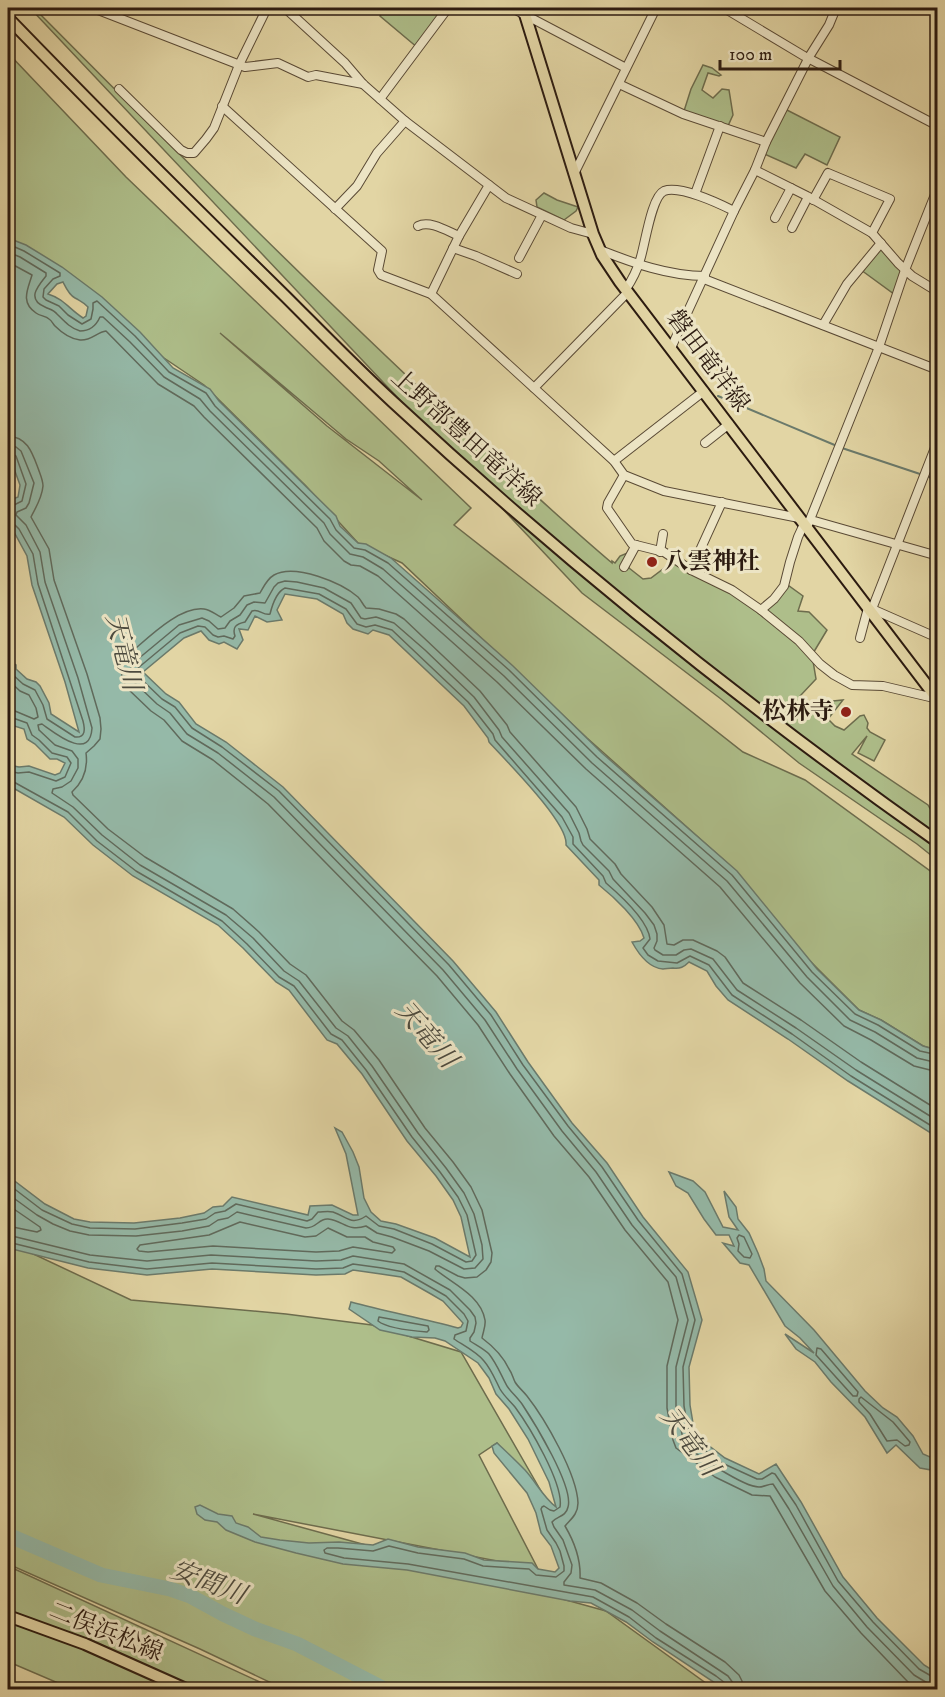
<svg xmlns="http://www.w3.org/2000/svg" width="945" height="1697" font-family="'IM FELL DW Pica','Noto Serif JP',serif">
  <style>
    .green { fill: #aebe8a; stroke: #6d6c4d; stroke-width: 1.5; fill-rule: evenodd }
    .water { fill: #95b9a8; stroke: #6b7a6b; stroke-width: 1.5; fill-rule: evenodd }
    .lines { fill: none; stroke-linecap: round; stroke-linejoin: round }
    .shore { stroke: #606a5c; stroke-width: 1.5 }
    .stream { stroke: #6b7a6b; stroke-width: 2 }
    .river { stroke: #95b9a8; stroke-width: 15 }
    .minor-casing { stroke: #5a4a35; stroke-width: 10 }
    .major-casing { stroke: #2c1b10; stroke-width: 14 }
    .minor { stroke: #ece4c4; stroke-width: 8 }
    .major { stroke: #e2d5a4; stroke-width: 10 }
    .poi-dot { fill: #8f2418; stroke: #ece4c4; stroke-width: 2 }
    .labels { text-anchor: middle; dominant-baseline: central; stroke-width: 6; stroke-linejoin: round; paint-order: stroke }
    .street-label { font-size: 24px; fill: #2c1b10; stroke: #ece4c4 }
    .poi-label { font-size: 24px; font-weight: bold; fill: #2c1b10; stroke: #ece4c4; text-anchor: start }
    .water-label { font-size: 26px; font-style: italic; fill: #4c4a3e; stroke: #ece4c4 }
  </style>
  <rect width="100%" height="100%" fill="#e2d5a4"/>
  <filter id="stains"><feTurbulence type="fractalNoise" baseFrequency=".00333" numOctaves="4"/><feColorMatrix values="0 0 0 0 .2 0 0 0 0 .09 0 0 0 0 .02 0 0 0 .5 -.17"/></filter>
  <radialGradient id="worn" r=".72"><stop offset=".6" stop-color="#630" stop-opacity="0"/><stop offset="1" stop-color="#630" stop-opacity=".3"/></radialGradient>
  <g class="green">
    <path d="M30 8H34C168 143 302 278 441 408 497 460 553 513 612 563V561L615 563 620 556 630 552 629 568 643 579 651 578 675 560 763 608 785 583 803 596 798 611 809 612 827 630 812 655 816 679 800 696 821 709 833 701 843 700 828 719 835 726 844 730 860 716 864 715 868 723 867 728 870 732 885 740 874 761 858 753 867 736 852 754 928 805 937 821V860L917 844 799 763 721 699 582 593Z"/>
    <polygon points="384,8 448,8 418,48 380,16"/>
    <path d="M8 53 126 177 471 508 454 525 743 752 805 780 937 876V1050L923 1046 881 1020 859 1010 808 959 726 862 587 738 402 563 358 543 306 486 204 385 164 358 8 238ZM220 333 346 439 379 461 422 500 327 426Z"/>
    <polygon points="703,65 712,68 721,75 719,76 708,73 702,90 713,98 722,89 729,90 733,115 727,128 684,111 691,89"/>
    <polygon points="783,108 840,137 827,165 805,154 796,168 762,153"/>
    <polygon points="544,193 557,200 578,207 576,211 564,220 537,207 536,200"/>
    <polygon points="881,248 902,270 894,294 861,270"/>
    <polygon points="8,1242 131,1300 286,1314 372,1325 461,1352 545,1498 497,1443 479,1455 538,1569 253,1514 606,1611 714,1689 284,1689 200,1649 8,1564"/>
    <polygon points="8,1566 275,1689 72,1689 16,1665 8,1662"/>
  </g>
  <g class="water">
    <path d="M8 238 26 245 62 267 102 297 140 332 173 368 210 389 219 401 336 516 340 526 358 543 366 544 391 558 513 666 602 753 737 871 817 969 859 1010 881 1020 923 1046 937 1050V1137L848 1081 788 1039 728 1000 716 986 707 971 689 962C684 967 680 969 673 968 669 968 666 969 663 969 648 968 638 953 632 942L640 941 644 938C639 920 614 897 599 885V880L566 845C569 823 505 760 489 742L488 738 464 706 389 635 373 630 368 634 353 629 347 623 343 614 317 599 285 594 277 610 282 620 267 622 255 616 248 630 239 629 243 640 237 649 224 642 219 644 209 640 201 631 184 638 143 672 166 694 179 702 196 724 226 742 283 787 453 961 496 1012 528 1062 572 1123 607 1163 643 1217 688 1272 702 1320 689 1367 690 1405 695 1435 725 1458 759 1474 776 1464 801 1502 843 1577 877 1618 924 1665 937 1673V1689H724L653 1642 626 1622 591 1603 570 1601 407 1570 343 1564 296 1553 255 1542 226 1530 217 1522 205 1520 197 1514 195 1507 200 1505 218 1514 232 1516 236 1523 248 1527 261 1537 280 1540 309 1543 339 1542 373 1545 388 1539 418 1547 465 1553 484 1560 532 1563 538 1569 555 1572 559 1568 551 1546 541 1533 536 1513 527 1493 494 1453 492 1446 497 1443C507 1452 516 1461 525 1470 536 1482 543 1497 556 1507L549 1482 528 1439 509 1409 496 1394 489 1378 478 1363 445 1341 435 1338 412 1337 380 1330 349 1309 351 1302C387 1312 423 1318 458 1328L461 1327 463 1323 443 1301 431 1294 401 1277 381 1274 353 1270 345 1274 316 1275 212 1269 147 1275 88 1268 8 1248V1176L45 1204 74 1219 90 1222 134 1223 180 1218 204 1213 213 1207 223 1206 232 1197 308 1215 310 1206 332 1205 353 1215H358L346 1154 335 1128 342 1132 353 1152 359 1167 364 1198 371 1212 381 1221 396 1224 435 1238 470 1257 461 1217 453 1200 436 1176 407 1141 362 1074 337 1044 327 1040 289 990 276 982 243 948 218 925 133 876 93 845 64 817 8 785V765L19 767 29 766 55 775 60 773 65 763 57 759H50L35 744 27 739 24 729 8 724V660L16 665V669L27 679 36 682 40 686 49 703 51 714 79 732 65 682 32 585 27 556 14 532 8 527V501L18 497 20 485 8 452ZM63 282C66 288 69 295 75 298 82 302 82 301 88 307L86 316 83 318C69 309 64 299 48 294L57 284Z"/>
    <polygon points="669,1172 693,1181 705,1192 723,1227 738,1230 729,1217 724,1191 736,1207 738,1219 749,1233 758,1253 764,1269 766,1281 814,1330 865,1391 883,1408 897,1417 913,1436 923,1454 937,1460 937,1471 920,1468 896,1445 887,1453 865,1417 831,1382 815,1362 796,1349 785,1334 814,1353 800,1338 785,1326 749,1265 740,1263 723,1243 734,1246 729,1235 716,1235 704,1219 688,1193 676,1186"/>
  </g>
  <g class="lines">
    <g class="shore">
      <polyline points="8,244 24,251 60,273 60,276 53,279 44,289 43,297 46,300 59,306 68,315 82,324 91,319 93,309 93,303 97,301 135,336 169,372 206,393 215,406 330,519 336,530 354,548 365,550 388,563 509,670 597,757 732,875 812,972 855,1014 878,1025 920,1051 938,1055"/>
      <path d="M8 252 20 257 46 273V276C38 286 26 299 45 307 49 309 54 310 57 314 64 321 70 328 80 331 90 331 96 326 100 317H103L130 342 164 377 200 399 210 411 324 523 330 534 350 554 363 557 383 569 504 676 592 763 727 881 807 977 850 1020 875 1032 917 1058 938 1063"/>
      <path d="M8 262 32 275C28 289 20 302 36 313 40 316 46 316 49 319 52 321 53 324 55 326 61 332 71 339 80 340 91 341 97 332 106 331L158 384 194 406 204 417 317 528 324 541 344 561 351 565 360 566 378 576 497 682 586 769 720 887 800 983 844 1026 871 1040 914 1066 938 1072"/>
      <path d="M8 436C27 437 32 452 38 468 40 474 43 480 43 486 42 498 36 507 31 517L49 549 54 580 87 674 100 718 101 729 100 739 94 746 86 753C88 768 84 781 72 792L73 795 108 829 145 857 233 909 259 932 290 964 306 975 342 1021 354 1030 379 1060 425 1128 453 1162 471 1187 482 1210 492 1253 491 1262 486 1270 477 1277 465 1278 458 1276 439 1266H436L435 1269C451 1283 481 1295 485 1320 486 1326 483 1332 482 1338 494 1347 503 1356 509 1369 512 1373 513 1378 515 1382 518 1387 523 1391 527 1396 545 1419 577 1474 578 1503 578 1514 571 1519 565 1526 575 1543 581 1559 580 1578L601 1583 637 1603 666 1624 725 1662 739 1675 742 1681 743 1690"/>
      <path d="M8 445 16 447 21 451 34 483 29 503 26 508 17 512 16 515 26 525 40 552 45 582 78 678 92 728C90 762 55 733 42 724L38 725 39 730 55 745 72 751 78 759V768L71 781 62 787 53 789 52 793 73 807 102 835 140 865 226 915 253 938 284 971 299 981 336 1028 348 1036 372 1066 418 1133 446 1168 464 1193 474 1214 482 1245 483 1259 475 1268 464 1269 429 1251 392 1237 377 1233 366 1226C348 1232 344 1221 328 1219 319 1218 317 1228 306 1228L237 1212 228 1218 218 1220 209 1226 182 1231 136 1236 89 1235 70 1231 53 1224 37 1215 8 1194"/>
      <polyline points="8,453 12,453 16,456 26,484 22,501 12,506 8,506"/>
      <path d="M8 522 13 523 19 529 33 554 38 584 83 721C85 729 86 738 75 737L47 719 43 705 35 690 23 684 12 674 8 667"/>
      <polyline points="8,680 20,691 29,695 36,708 38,717 34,719 15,711 8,710"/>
      <polyline points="8,718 13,718 27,723 32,735 39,740 52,753 67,757 71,763 65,777 56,781 29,772 18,773 8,771"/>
      <path d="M8 780 12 781 68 812 97 841 136 871 222 921 247 944 279 977 294 986 331 1034 342 1040 366 1070 412 1137 440 1172 458 1197 467 1215 476 1255 472 1261 466 1262 432 1244 394 1229 379 1226 366 1216C351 1226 348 1217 333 1212 328 1211 323 1212 318 1212L312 1219 307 1221 236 1204 225 1211 215 1213 206 1219 182 1223 135 1229 90 1228 72 1224 42 1210 8 1184"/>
      <path d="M938 1121 856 1070 796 1028 737 990 713 959 691 949 684 950 676 955H663L655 950 654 948 657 941V934L654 925 645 913 613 879 609 871 583 845 581 841 579 833 569 813 502 737 499 730 474 697 425 650 394 623 376 617 365 619 361 618 351 603 324 588 297 582 285 581 278 583 274 587 265 603 254 602 247 605 240 615 230 621 225 628 218 629 209 621 202 618 179 625 132 664 130 673 134 682 157 704 170 713 187 734 218 753 274 797 443 970 485 1020 517 1069 562 1131 596 1172 632 1225 676 1277 688 1320 676 1367V1407L684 1443C695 1455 744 1487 759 1487 764 1487 768 1484 773 1484L789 1509 833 1586 867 1627 914 1675 929 1684 938 1685"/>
      <path d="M938 1130 851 1076 792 1034 732 995 709 965 690 956 677 963 658 961 648 955 643 948 650 939C648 921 620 895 606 883L603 876 573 844V837L562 817 495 740 493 734 468 702 392 630 375 625 366 627 357 624 346 609 319 594 285 588C276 592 272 606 270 614 263 616 259 608 252 611L245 622C236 624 232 627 235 636L233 639 224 636 218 637 213 635 205 627 198 626 180 633 138 668 137 672 139 677 162 699 175 707 192 728 222 747 279 791 449 965 491 1015 523 1065 568 1126 602 1167 638 1220 682 1274 695 1320 683 1367 684 1406 690 1439 722 1463 757 1479H762L772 1473 775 1474 796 1505 838 1581 873 1622 919 1669 933 1677 938 1678"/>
      <polyline points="8,1205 40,1227 41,1230 37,1232 8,1226"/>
      <polygon points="240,1222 305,1237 316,1236 328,1228 347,1237 365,1237 373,1242 393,1247 395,1250 392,1253 353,1247 339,1251 316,1252 213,1246 148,1252 139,1251 137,1249 140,1245 209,1235"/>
      <path d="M8 1235 90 1255 147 1261 211 1255 316 1261 341 1260 353 1256 404 1264 450 1290 470 1310 475 1317 476 1323 474 1332 470 1338V1341C476 1345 484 1349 489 1354 497 1364 501 1375 507 1386 511 1392 517 1397 522 1404 534 1422 574 1487 568 1507 566 1517 557 1516 552 1522L554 1527 563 1540 572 1565 571 1573 564 1582V1585L595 1590 632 1610 660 1631 728 1676 733 1683 734 1690"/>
      <polygon points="739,1235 744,1237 752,1254 750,1258 744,1257 738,1251 739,1244 737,1238"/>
      <path d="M8 1242 89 1262 147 1269 212 1263 316 1269 343 1268 353 1264 382 1268 404 1272 446 1296 464 1314 468 1321 466 1331 455 1335 454 1339C463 1345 477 1352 484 1361 491 1369 495 1379 500 1389 504 1396 510 1401 515 1407 529 1426 564 1484 560 1507L554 1511 550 1510 544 1506 542 1507 541 1509 547 1530 556 1543 560 1551 564 1566V1571L556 1577 536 1575 529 1569 483 1566 464 1559 418 1553 389 1546 373 1551 338 1548H327L324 1550 325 1553 344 1558 408 1564 593 1597 629 1617 656 1638 716 1676 725 1683 727 1690"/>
      <path d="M379 1317 428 1326 429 1330 427 1332C414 1331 388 1329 378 1321Z"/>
      <polygon points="817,1348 821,1349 858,1392 857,1396 853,1396 816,1355"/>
      <polygon points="861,1397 893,1422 910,1442 909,1445 905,1446 897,1440 887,1441 870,1414 859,1402 859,1399"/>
      <path d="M921 1690 908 1682 861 1633 825 1591 770 1496 752 1495 715 1477 676 1448 673 1440 667 1408V1366L678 1320 668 1282 625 1230 589 1177 554 1136 510 1074 478 1025 437 976 268 804 213 760 182 741 164 720 151 711 128 689 123 681 121 670 123 661 129 654C147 639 179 606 204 609 211 610 216 615 221 617L234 608 244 596 260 593C264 586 267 579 274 575 295 563 342 583 358 597 361 600 363 605 366 608L379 609 396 614 404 619 480 691 507 725 510 732 576 807 587 829 590 839 615 864 621 874 652 907 664 925 667 944 674 945 683 940H693L717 951 725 957 743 983 801 1020 861 1062 938 1110"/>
    </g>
    <g class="stream">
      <polyline points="718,396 837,446"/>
      <polyline points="842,448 938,480"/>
    </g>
    <polyline class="river" points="8,1535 101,1575 170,1589 190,1596 223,1614 255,1629 297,1644 386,1690"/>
    <g class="minor-casing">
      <g id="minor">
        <polyline points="93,8 245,67 278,63 308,77 316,75 363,84"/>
        <polyline points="285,8 345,63 363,84 405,121 506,198 571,228 593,234"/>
        <polyline points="512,8 626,68"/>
        <polyline points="724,8 804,56 938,126"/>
        <polyline points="619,84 683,114 766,142"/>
        <polyline points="119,89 181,150 187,153 194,153 206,139 214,128 239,65 267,8"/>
        <polyline points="380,99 448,8"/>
        <polyline points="222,106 382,251 378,270 381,275 431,294 614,461 624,475 664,491 799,518"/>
        <polyline points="755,170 807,196 872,233 898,263 912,276 938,292"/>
        <polyline points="574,174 656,8"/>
        <polyline points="695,194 720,126"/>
        <polyline points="813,200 828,173 890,199 872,233"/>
        <polyline points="335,209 357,186 377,153 405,121"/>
        <polyline points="775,218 791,188"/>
        <path d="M418 226C430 220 447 231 459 236"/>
        <polyline points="792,228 808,197"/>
        <polyline points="453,248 476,256 517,274"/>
        <path d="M600 250C633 263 669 276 705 276"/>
        <polyline points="519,258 542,215"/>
        <polyline points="704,279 938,370"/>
        <path d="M626 289C632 280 637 270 640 260 645 246 651 197 664 191 680 185 720 204 734 211"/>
        <polyline points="431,294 459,236 489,185"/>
        <polyline points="823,325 847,284 881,243"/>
        <polyline points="671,348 734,211 755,170 766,142 809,57 829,25 836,8"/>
        <polyline points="534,388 628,292"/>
        <polyline points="705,443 729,424"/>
        <polyline points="614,461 704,391"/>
        <polyline points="624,475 608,503 607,508 632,544 664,552 691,570 732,590 761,610 799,641 820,664 834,675 852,685 883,686 938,699"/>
        <polyline points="811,520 938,556"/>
        <polyline points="807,527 879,347 905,270 938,187"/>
        <polyline points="660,552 663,534"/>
        <polyline points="624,567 636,545"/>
        <polyline points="691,570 722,502"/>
        <polyline points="872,609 938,638"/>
        <polyline points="761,610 774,599 784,586 790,562 798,537 804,524"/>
        <polyline points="870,610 872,609 938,440"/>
        <polyline points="860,638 868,608"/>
      </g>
    </g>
    <g class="major-casing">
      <g id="major">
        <polyline points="523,8 593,234 602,255 620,282 938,700"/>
        <path d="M8 18C99 112 192 205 286 297 321 332 356 368 393 402 564 561 747 707 938 842"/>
        <polyline points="8,1616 85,1644 188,1690"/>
      </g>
    </g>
    <use href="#minor" class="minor"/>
    <use href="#major" class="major"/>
  </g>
  <g class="poi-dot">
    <circle cx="652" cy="562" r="6"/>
    <circle cx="846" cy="712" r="6"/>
  </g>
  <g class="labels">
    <g class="street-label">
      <text transform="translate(708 361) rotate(53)">磐田竜洋線</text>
      <text transform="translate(466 438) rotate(42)">上野部豊田竜洋線</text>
      <text transform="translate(106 1632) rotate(22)">二俣浜松線</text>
    </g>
    <g class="poi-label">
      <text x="664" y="562">八雲神社</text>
      <text x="834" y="712" text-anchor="end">松林寺</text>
    </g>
    <g class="water-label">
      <text transform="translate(123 652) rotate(76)">天竜川</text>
      <text transform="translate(426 1035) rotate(49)">天竜川</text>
      <text transform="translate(689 1442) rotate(53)">天竜川</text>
      <text transform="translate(208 1583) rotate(21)">安間川</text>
    </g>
  </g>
  <rect width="945" height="1697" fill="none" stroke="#e2d5a4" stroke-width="30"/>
  <rect x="9" y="9" width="927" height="1679" fill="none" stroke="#2c1b10" stroke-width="3"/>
  <rect x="15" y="15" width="915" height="1667" fill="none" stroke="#2c1b10" stroke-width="1.5"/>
  <path d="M720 60v9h120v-9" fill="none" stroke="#2c1b10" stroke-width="3"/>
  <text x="729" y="60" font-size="18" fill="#2c1b10" stroke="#ece4c4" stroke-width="4.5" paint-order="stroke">100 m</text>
  <rect width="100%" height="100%" filter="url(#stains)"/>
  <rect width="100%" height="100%" fill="url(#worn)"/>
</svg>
